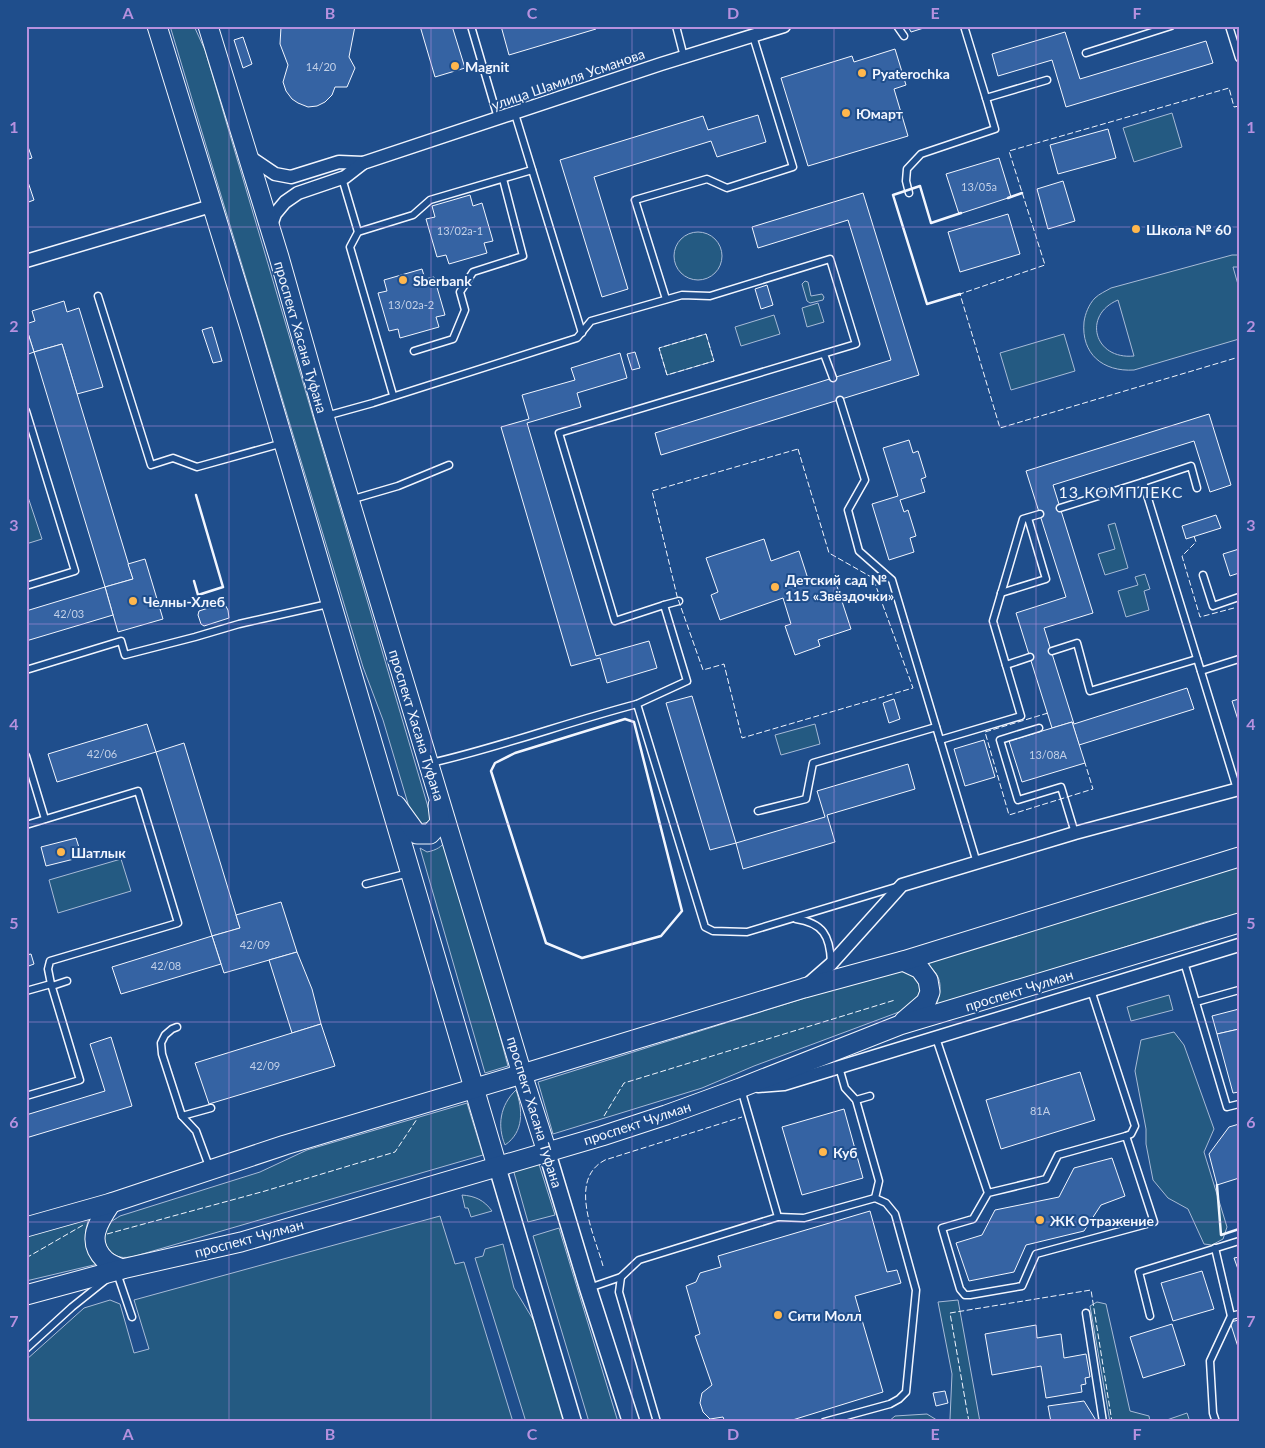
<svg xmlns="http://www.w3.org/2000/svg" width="1265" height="1448" font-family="Lato,sans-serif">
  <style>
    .green { fill: #245a82; stroke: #a8bbd7; fill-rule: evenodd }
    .building { fill: #3563a3; stroke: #f2f6ff }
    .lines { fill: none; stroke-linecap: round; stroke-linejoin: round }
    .service-casing { stroke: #f2f6ff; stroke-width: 9 }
    .minor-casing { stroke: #f2f6ff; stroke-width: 15 }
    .tertiary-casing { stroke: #f2f6ff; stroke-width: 19 }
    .secondary-casing { stroke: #f2f6ff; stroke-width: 21 }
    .service { stroke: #1f4e8c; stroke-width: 6 }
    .minor { stroke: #1f4e8c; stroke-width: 12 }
    .tertiary { stroke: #1f4e8c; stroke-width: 16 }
    .secondary { stroke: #1f4e8c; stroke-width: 19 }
    .fence { stroke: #f2f6ff; stroke-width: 1; stroke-dasharray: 6 2.5; stroke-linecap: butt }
    .wall { stroke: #f2f6ff; stroke-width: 2.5 }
    .grid { fill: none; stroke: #b691df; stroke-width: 1; stroke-opacity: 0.55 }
    .poi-dot { fill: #ffb74d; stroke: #1f4e8c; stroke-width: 2 }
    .labels { text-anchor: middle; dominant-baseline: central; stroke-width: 4; stroke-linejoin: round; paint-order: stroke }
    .number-label { font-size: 11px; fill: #c3d1e8 }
    .poi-label { font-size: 14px; font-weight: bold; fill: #f2f6ff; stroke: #1f4e8c; text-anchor: start }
    .street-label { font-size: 14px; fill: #f2f6ff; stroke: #1f4e8c }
    .quarter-label { font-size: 16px; letter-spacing: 1px; fill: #f2f6ff; stroke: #1f4e8c }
    .neatline { fill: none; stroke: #b691df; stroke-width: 2 }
    .grid-label { font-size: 16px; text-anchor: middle; font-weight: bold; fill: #b691df }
  </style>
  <rect width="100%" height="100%" fill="#1f4e8c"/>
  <g class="green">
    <polygon points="170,26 194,26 205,50 431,817 429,822 420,824 412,817 383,720 363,667"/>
    <polygon points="1172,113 1182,147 1134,162 1123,128"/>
    <circle cx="698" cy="256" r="24"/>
    <path d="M1232 255H1239V267H1233L1239 288V339L1134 370C1103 372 1081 354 1084 322 1085 314 1089 304 1095 298 1099 294 1106 291 1111 288ZM1118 300 1134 356C1094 360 1082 315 1118 300Z"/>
    <polygon points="805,281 808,282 811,296 822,294 824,297 823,300 810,303 807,301 802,284"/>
    <polygon points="818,303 824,322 807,327 802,308"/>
    <polygon points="774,315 780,334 741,346 735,327"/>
    <polygon points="706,334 714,361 667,375 659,348"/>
    <polygon points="1064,334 1075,371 1011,390 1000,353"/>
    <polygon points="26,491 42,539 26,544"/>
    <polygon points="1115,523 1128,568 1105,575 1098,554 1115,549 1108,525"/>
    <polygon points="1145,574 1150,589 1144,591 1149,610 1126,617 1118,591 1138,585 1135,577"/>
    <polygon points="815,724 820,744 781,755 775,735"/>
    <path d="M447 840 508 1066 485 1073 420 848 427 852C437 850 441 847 447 840Z"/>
    <polygon points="121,859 131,891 58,913 49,880"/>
    <path d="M1239 866V914L1205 922 936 1006C943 986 942 975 925 963Z"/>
    <path d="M894 970C922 970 929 992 907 1009L754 1066 702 1088 553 1134 538 1082Z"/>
    <polygon points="1169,995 1173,1010 1131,1021 1127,1007"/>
    <polygon points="1174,1032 1184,1045 1214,1129 1204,1152 1227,1227 1223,1239 1212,1245 1204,1244 1188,1209 1168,1198 1153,1180 1146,1144 1146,1129 1135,1071 1141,1040"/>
    <path d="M516 1090C523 1110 524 1132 505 1145 497 1126 500 1105 516 1090Z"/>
    <path d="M467 1103 483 1155 132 1257C129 1257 124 1258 120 1257 105 1253 99 1234 110 1223 113 1220 117 1218 120 1216L260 1172 307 1150Z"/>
    <polygon points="538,1161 555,1215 528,1222 513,1169"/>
    <path d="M462 1195C475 1196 484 1200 492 1211L471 1217 468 1208H465Z"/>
    <polygon points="440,1216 455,1264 464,1262 513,1422 30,1422 26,1409 26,1360 84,1308 110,1300 120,1304 134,1353 149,1349 134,1300"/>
    <path d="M89 1218C82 1240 85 1247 98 1264L26 1281V1236Z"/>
    <polygon points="559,1228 618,1422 589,1422 533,1236"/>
    <polygon points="503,1244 514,1288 534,1321 565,1422 526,1422 475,1258 483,1256 485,1249"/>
    <polygon points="958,1300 980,1422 947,1422 950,1419 952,1374 938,1302"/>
    <polygon points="1097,1302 1106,1304 1130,1411 1149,1416 1150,1422 1110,1422 1090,1306"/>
    <polygon points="1187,1413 1190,1422 1161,1422"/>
    <polygon points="927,1414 940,1422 888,1422 895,1416"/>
  </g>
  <g class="building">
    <polygon points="279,26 355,26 349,57 355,68 347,87 335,87 332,95 325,102 317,106 308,107 298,103 292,99 286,91 283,82 288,65 280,44 281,27"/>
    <polygon points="420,26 452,26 465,68 435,77"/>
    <polygon points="501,26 595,26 596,29 509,55"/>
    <polygon points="914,26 930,26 911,32 909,28"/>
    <polygon points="1065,32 1080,79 1206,41 1213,63 1066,107 1052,60 998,76 992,54"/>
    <polygon points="243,37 252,64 243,68 234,40"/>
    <polygon points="895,49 906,85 894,89 908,136 808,166 781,78 852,56 854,62"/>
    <polygon points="758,115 766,142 717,157 711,141 594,177 628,289 602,297 560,160 703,116 708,130"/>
    <polygon points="1108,129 1116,158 1058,174 1050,145"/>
    <polygon points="26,141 32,158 26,160"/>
    <polygon points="999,158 1011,197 959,214 946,174"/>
    <polygon points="26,176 34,200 26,203"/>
    <polygon points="1063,181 1075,221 1048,229 1037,189"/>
    <polygon points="863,193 919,375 661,455 655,433 891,360 848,220 758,248 752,227"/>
    <polygon points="470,195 473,206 482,203 493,241 484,243 487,253 449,264 446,255 437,257 426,219 435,217 432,206"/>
    <polygon points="1008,214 1020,254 960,272 948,232"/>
    <polygon points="422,269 425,279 434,277 445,315 436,317 439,327 400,338 398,329 389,331 378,293 387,291 384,280"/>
    <polygon points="767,285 773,305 761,309 755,289"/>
    <polygon points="64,301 67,312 79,308 103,387 77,394 62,344 34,352 26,327 26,324 35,321 32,311"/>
    <polygon points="26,327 34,352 26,355"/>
    <polygon points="212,327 222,361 213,363 202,330"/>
    <polygon points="62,344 133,579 105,587 34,352"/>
    <polygon points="635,352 640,368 632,370 627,354"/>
    <polygon points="620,353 627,378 577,393 581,407 527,423 596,656 649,641 657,668 607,683 600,658 571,666 501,427 529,419 522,395 575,380 571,368"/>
    <polygon points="1209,414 1231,485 1210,492 1194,441 1053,485 1093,613 1044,628 1074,724 1187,688 1194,709 1079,745 1072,722 1052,728 1016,613 1066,597 1026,471"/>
    <polygon points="909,440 913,453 918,451 926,477 921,479 925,492 900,500 904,512 908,510 916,536 910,538 914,552 889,560 872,504 898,496 883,448"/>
    <polygon points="1216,515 1221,528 1186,539 1182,526"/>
    <polygon points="764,539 771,561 799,551 810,585 834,577 851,629 818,640 820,646 795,655 785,626 791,624 783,598 720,620 711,595 718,592 706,558"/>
    <polygon points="1239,549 1239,573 1230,576 1223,554"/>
    <polygon points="145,559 163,619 118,632 105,587 133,579 128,564"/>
    <polygon points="105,587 113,615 26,641 26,611"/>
    <polygon points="224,603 228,610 229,618 204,626 201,624 198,615 199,611"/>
    <polygon points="692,696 736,843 710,850 666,703"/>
    <polygon points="894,699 900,719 889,723 883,703"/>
    <polygon points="1239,699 1239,723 1232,701"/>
    <polygon points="1072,722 1085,763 1022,782 1009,741"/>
    <polygon points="147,724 156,752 57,782 48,754"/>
    <polygon points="984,740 995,777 965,786 954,749"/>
    <polygon points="184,743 240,928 212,936 156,752"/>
    <polygon points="908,764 915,789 827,815 835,842 743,869 736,843 825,817 817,791"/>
    <polygon points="76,838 82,857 46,866 41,847"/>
    <polygon points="281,902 297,952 224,973 212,936 240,928 236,915"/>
    <polygon points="212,936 221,964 121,994 112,967"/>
    <polygon points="297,952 312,989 321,1024 292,1033 269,960"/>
    <polygon points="31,954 34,964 26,967 26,955"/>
    <polygon points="1239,1009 1239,1029 1217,1034 1212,1016"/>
    <polygon points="321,1024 335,1066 209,1104 195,1063"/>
    <polygon points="1239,1029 1239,1092 1233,1093 1217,1034"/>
    <polygon points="111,1037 132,1106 26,1138 26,1115 105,1091 90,1044"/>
    <polygon points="1080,1072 1095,1120 1001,1149 986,1100"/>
    <polygon points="844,1109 863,1178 802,1195 782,1127"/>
    <polygon points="1239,1124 1239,1178 1217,1185 1209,1154 1229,1127"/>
    <polygon points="1112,1158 1125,1196 1101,1205 1084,1231 1026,1245 1014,1272 969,1281 956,1243 982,1235 995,1210 1059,1197 1074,1168"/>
    <polygon points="870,1211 887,1272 897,1270 901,1283 855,1296 883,1392 786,1422 725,1422 723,1417 710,1419 703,1412 700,1403 702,1393 712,1385 695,1336 700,1334 686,1286 696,1282 700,1273 721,1267 718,1256"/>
    <polygon points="1239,1257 1239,1272 1234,1258"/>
    <polygon points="1202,1271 1214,1309 1173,1321 1161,1283"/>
    <polygon points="1239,1320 1239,1350 1230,1322"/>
    <polygon points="1172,1324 1185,1365 1143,1378 1130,1337"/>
    <polygon points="1036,1325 1037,1338 1061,1334 1064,1358 1086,1354 1090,1377 1085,1378 1086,1384 1081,1385 1082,1392 1046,1398 1041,1366 992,1375 985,1334"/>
    <polygon points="945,1391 948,1403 936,1406 933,1393"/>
    <polygon points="1084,1401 1097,1422 1051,1422 1048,1406"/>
  </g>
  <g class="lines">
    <g class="service-casing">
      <g id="service">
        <polyline points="471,26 498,118"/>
        <polyline points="676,26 684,57"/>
        <polyline points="897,26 904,36"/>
        <polyline points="964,26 986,98 1047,80"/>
        <polyline points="1229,26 1239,58"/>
        <polyline points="1086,53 1171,26"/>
        <polyline points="515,114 582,333"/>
        <polyline points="342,178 358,232"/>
        <polyline points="909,193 906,181 907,169 921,154 995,129 986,98"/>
        <polyline points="98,296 151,465 173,458 197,467 283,443"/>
        <polyline points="666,299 635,200 707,179 727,188 793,167 753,36"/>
        <polyline points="414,351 453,339 465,310 460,292 473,272 523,256 503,179"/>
        <polyline points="824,354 833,378"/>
        <polyline points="393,395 350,247 358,232 413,215 430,200 532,170"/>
        <polyline points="840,400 865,480 848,510 859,551 892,580 977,863"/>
        <polyline points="26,411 75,571 26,586"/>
        <polyline points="326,416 373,403 577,338 591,321 682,295 710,296 830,259 856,344 559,433 615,621 664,605 687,681 637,704"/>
        <polyline points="1143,482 1191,466 1197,488"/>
        <polyline points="350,500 398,486 449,465"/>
        <polyline points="1060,508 1143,482 1237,789"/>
        <polyline points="1203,575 1213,606 1239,597"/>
        <polyline points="1001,593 1046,579 1028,518"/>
        <polyline points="664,605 679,601"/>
        <polyline points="1052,651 1077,643 1090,691 1197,659"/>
        <polyline points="1006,665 1030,657"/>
        <polyline points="26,670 121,641 125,655 195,637 239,624 328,604"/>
        <polyline points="1201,671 1239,659"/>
        <polyline points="1039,728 1000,740 1018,800 1061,787 1075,833"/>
        <polyline points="940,740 1021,716 993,621 1023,519 1040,514"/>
        <polyline points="26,756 45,819"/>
        <path d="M431 763C501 747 568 722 637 704L705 927 713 931 747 932 896 887"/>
        <polyline points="758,811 806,799 813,763 936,727"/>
        <polyline points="26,825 138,791 178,923 50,961 48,969 51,984 80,1080 26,1096"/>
        <polyline points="366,884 409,873"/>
        <path d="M796 919C823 923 830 936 831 962"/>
        <polyline points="1184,962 1227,1107 1239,1104"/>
        <polyline points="52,986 67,981"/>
        <polyline points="1091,990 1135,1126 1131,1134 1126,1136"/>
        <polyline points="26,991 51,984"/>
        <polyline points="1196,1002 1239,990"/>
        <polyline points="177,1027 172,1029 165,1035 161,1043 162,1054 182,1116 196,1131 210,1169"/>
        <polyline points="936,1038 988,1193 973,1219 942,1228 960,1289 965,1295 970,1295 1022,1286 1036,1254 1154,1222 1126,1136 1058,1155 1046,1179 988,1193"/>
        <polyline points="839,1067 845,1088 856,1100 879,1181 875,1198"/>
        <polyline points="856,1100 870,1096"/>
        <polyline points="182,1116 211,1108"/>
        <polyline points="778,1217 804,1218 875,1198 886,1203 895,1214 916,1290 906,1392 899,1399 890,1404 824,1422"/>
        <polyline points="1215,1248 1231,1316"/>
        <polyline points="117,1273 132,1317"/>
        <polyline points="621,1277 619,1292 657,1422"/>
        <polyline points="589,1288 621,1277 639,1260 778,1217 741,1089"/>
        <polyline points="1086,1313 1103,1422"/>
        <polyline points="1150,1316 1139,1272 1239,1241"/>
        <polyline points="26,1349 72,1307 107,1279"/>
        <polyline points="1216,1422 1213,1413 1210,1361 1231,1316 1239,1314"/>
      </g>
    </g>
    <g class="minor-casing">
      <g id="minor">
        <polyline points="247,155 275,174 291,177 339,162 363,163"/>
        <polyline points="270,228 275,214 285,202 298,193 345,177 363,163 661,64 784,26"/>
        <polyline points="26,261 211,206"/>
        <polyline points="807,985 831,964 902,885 1075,833 1239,789"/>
        <polyline points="758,1086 784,1084 1239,945"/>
      </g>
    </g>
    <g class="tertiary-casing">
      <g id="tertiary">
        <polyline points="547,1152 588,1288 631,1422"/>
        <polyline points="497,1166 573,1422"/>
      </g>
    </g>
    <g class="secondary-casing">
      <g id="secondary">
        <polyline points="157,26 250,328 497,1166"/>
        <polyline points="208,26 279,257 324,416 522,1074 547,1152"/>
        <polyline points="396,805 417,834 430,834 440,823 438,805"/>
        <polyline points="903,961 920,969 928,980 930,992 926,1002 904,1021"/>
        <path d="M111 1203C99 1221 85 1241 105 1260 109 1264 117 1267 122 1269"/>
        <polyline points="26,1227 111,1203 285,1145 522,1074 804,988 903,961 1239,857"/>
        <polyline points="26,1295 122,1269 241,1242 602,1136 666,1115 740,1088 900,1025 1239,923"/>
      </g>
    </g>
    <use href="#service" class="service"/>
    <use href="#minor" class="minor"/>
    <use href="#tertiary" class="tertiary"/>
    <use href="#secondary" class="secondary"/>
    <g class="fence">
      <polyline points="1239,106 1234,107 1229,88 1009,151 1045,265 960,294 1000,428 1239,357"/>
      <polygon points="706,334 714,361 667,375 659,348"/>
      <polygon points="798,449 829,553 873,578 913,688 742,738 724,664 703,670 677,596 652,491"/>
      <polyline points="1194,536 1196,542 1182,556 1200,617 1234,608"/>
      <polyline points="1048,713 985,732 1009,815 1093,789 1085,763"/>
      <polyline points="604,1116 624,1083 895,1000"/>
      <polyline points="107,1234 265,1191 395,1152 417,1119"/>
      <polyline points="26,1258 85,1224"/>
      <path d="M603 1266C595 1236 567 1180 605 1160L742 1117"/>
      <polyline points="969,1422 950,1313 1091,1290 1112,1422"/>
    </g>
    <g class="wall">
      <polyline points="1008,198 1022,193"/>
      <polyline points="960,294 927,304 893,195 920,186 931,223 961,213"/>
      <polyline points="194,581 198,595 223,587 196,495"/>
      <polygon points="625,719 634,722 682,911 661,936 582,958 546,943 491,771 495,763 515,753"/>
      <polyline points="1217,1185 1221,1235 1239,1229"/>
    </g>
  </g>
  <path class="grid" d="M229 26V1422M431 26V1422M632 26V1422M834 26V1422M1036 26V1422M26 227H1239M26 426H1239M26 624H1239M26 824H1239M26 1022H1239M26 1222H1239"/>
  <g class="poi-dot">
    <circle cx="455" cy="66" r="5"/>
    <circle cx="862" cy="73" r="5"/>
    <circle cx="846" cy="113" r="5"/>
    <circle cx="1136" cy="229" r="5"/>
    <circle cx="403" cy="280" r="5"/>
    <circle cx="775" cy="587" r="5"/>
    <circle cx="133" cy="601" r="5"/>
    <circle cx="61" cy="852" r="5"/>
    <circle cx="823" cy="1152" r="5"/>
    <circle cx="1040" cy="1220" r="5"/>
    <circle cx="778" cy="1315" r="5"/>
  </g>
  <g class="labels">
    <g class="number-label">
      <text x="321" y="66">14/20</text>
      <text x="979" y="186">13/05а</text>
      <text x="460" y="230">13/02a-1</text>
      <text x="411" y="304">13/02a-2</text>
      <text x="69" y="613">42/03</text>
      <text x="102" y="753">42/06</text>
      <text x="1048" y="754">13/08А</text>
      <text x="255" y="944">42/09</text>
      <text x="166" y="965">42/08</text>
      <text x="265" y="1065">42/09</text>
      <text x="1040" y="1110">81А</text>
    </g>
    <g class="poi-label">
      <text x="465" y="66">Magnit</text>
      <text x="872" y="73">Pyaterochka</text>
      <text x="856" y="113">Юмарт</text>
      <text x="1146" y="229">Школа № 60</text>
      <text x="413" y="280">Sberbank</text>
      <text x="785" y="579">Детский сад №<tspan x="785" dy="16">115 «Звёздочки»</tspan></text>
      <text x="143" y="601">Челны-Хлеб</text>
      <text x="71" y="852">Шатлык</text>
      <text x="833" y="1152">Куб</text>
      <text x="1050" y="1220">ЖК Отражение</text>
      <text x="788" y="1315">Сити Молл</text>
    </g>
    <g class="street-label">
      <text transform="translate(568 79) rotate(-19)">улица Шамиля Усманова</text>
      <text transform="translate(301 337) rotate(74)">проспект Хасана Туфана</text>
      <text transform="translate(417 725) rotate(73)">проспект Хасана Туфана</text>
      <text transform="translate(1019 990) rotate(-17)">проспект Чулман</text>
      <text transform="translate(535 1112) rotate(73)">проспект Хасана Туфана</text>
      <text transform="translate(637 1123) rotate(-18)">проспект Чулман</text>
      <text transform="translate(249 1238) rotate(-15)">проспект Чулман</text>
    </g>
    <g class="quarter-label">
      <text x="1121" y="491">13 КОМПЛЕКС</text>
    </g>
  </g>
  <rect width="1265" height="1448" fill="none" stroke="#1f4e8c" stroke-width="55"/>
  <rect x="28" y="28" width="1210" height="1392" class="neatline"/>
  <g class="grid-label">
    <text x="128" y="19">A</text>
    <text x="330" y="19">B</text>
    <text x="532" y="19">C</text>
    <text x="733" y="19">D</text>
    <text x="935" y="19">E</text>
    <text x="1137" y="19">F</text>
    <text x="14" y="133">1</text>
    <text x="1251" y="133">1</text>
    <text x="14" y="332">2</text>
    <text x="1251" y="332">2</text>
    <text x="14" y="531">3</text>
    <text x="1251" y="531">3</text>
    <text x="14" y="730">4</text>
    <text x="1251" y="730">4</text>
    <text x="14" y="929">5</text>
    <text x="1251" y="929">5</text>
    <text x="14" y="1128">6</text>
    <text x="1251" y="1128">6</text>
    <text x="14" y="1327">7</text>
    <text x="1251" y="1327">7</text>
    <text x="128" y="1440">A</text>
    <text x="330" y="1440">B</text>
    <text x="532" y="1440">C</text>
    <text x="733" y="1440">D</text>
    <text x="935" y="1440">E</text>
    <text x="1137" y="1440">F</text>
  </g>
</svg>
